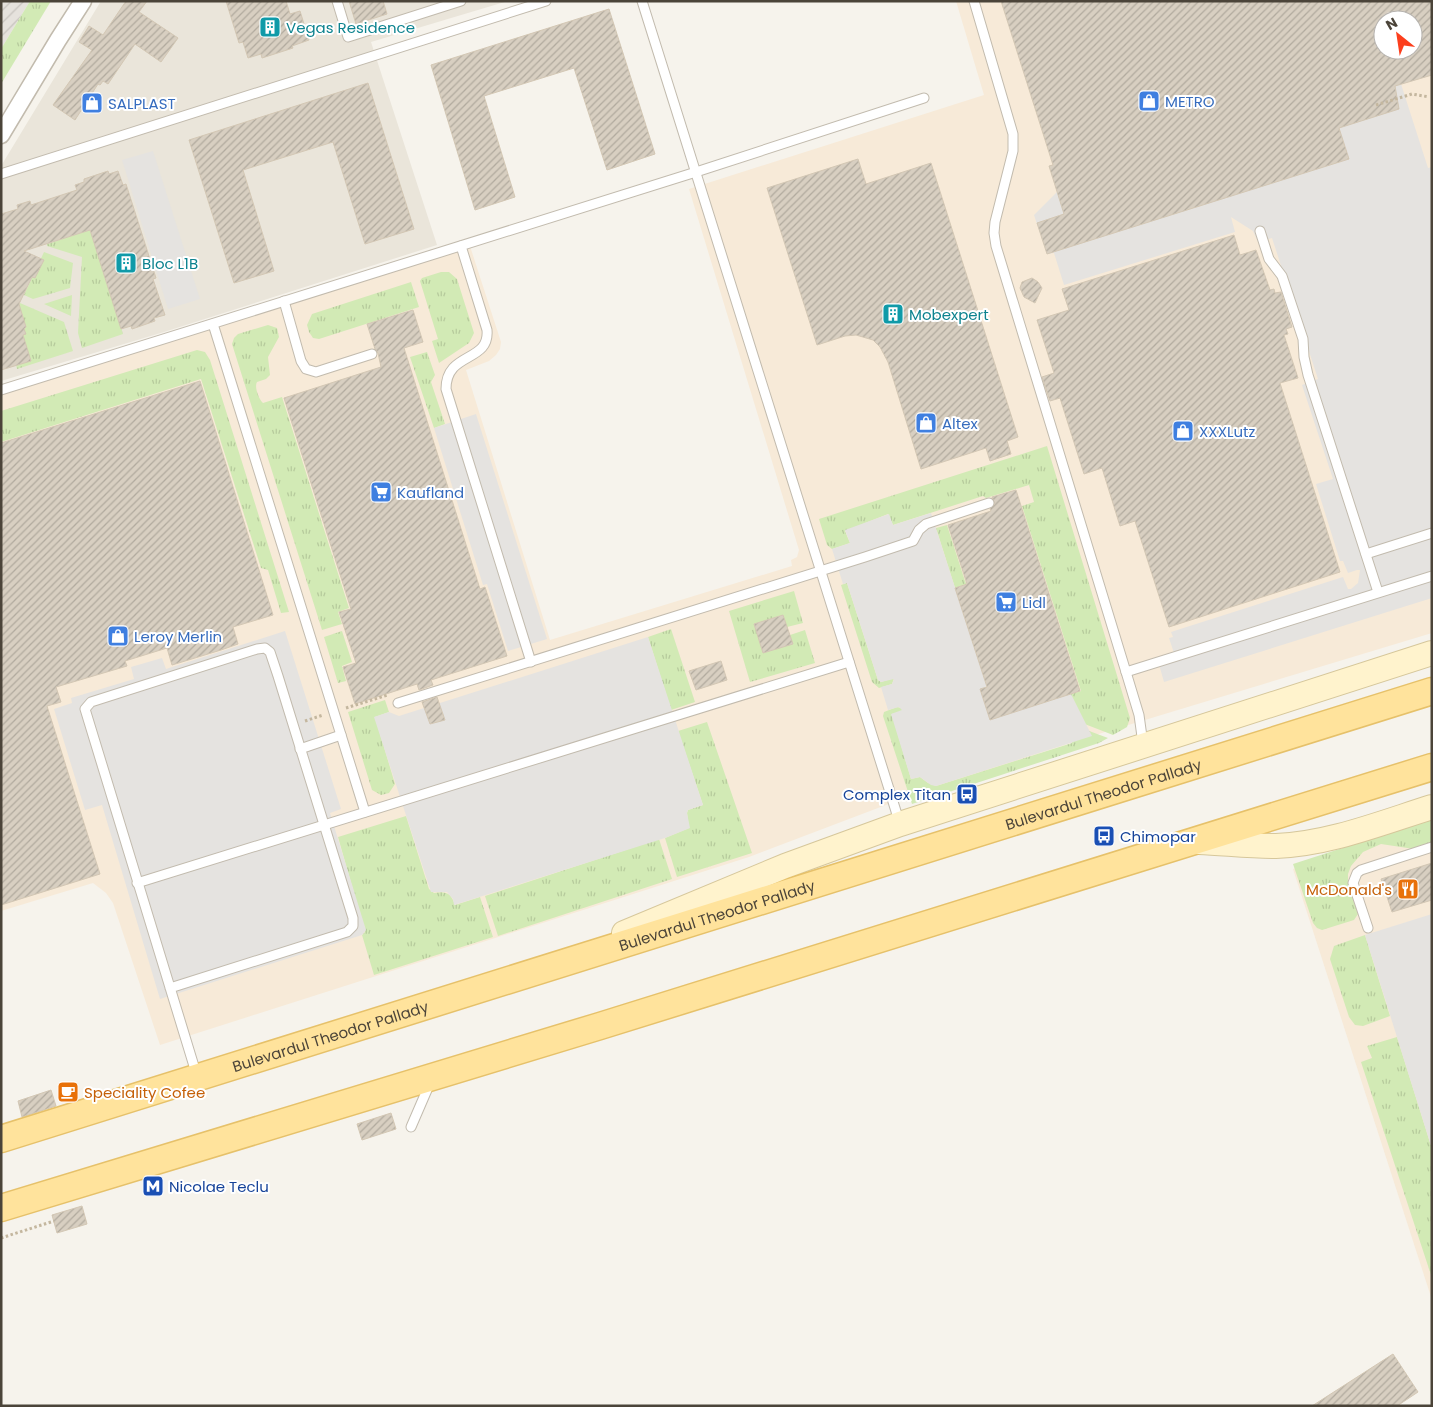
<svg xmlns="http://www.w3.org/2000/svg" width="1433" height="1407" font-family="Poppins,sans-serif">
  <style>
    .residential { fill: #eae5da }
    .commercial { fill: #f7ead8; fill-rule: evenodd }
    .industrial { fill: url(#industrial-furrows) }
    .grass { fill: url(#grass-tufts) }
    .parking { fill: #e5e3e0 }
    .building { fill: url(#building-hatch); stroke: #d3c7b4; fill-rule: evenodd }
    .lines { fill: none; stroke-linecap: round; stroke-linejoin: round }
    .lane-casing { stroke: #c2bbae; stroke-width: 11 }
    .street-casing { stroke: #c2bbae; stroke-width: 19 }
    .secondary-casing { stroke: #d6c79b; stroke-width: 26 }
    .primary-casing { stroke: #e6c16a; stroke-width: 29 }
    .path { stroke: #c4b79f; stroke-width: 3; stroke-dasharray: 2.5 2.5; stroke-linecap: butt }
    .lane { stroke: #fff; stroke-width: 9 }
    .street { stroke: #fff; stroke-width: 16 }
    .secondary { stroke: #fff3cd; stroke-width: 24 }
    .primary { stroke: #ffe39c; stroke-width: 26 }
    .labels { text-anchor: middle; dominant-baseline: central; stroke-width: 4; stroke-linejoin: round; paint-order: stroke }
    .culture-label { font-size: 15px; fill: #0d838f; stroke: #fff; text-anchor: start }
    .shop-label { font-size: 15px; fill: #366cbe; stroke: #fff; text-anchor: start }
    .transit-label { font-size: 15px; fill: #164399; stroke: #fff; text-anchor: start }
    .street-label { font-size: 15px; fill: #4b4439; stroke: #fff }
    .food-label { font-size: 15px; fill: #c56008; stroke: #fff; text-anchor: end }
  </style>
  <defs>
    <pattern id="industrial-furrows" width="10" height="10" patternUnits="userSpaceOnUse" patternTransform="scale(1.25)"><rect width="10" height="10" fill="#e6e2dd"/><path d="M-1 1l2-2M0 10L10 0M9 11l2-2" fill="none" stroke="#c7c3be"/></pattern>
    <pattern id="grass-tufts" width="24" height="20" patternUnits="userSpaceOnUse" patternTransform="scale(1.25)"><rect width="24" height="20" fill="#d2eab5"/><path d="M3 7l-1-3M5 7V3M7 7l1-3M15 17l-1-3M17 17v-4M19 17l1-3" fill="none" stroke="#b6ca9c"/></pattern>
    <pattern id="building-hatch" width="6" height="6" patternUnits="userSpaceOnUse" patternTransform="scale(1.25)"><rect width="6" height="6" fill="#d8cfc1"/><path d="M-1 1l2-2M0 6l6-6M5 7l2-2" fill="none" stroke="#b1aa9e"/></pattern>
  </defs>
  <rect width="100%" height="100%" fill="#f6f3ec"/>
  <polygon class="residential" points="101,1 508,1 371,42 437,245 164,332 1,381 1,166"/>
  <g class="commercial">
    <path d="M956 1H1432V633L1092 736 907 797 749 857 160 1045 113 903 106 893 93 883 1 911V390L469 243 501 342 500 349 496 355 489 361 466 370 550 640 792 566 791 560 797 557 799 550 689 189 984 95ZM1383 20H1413V50H1383Z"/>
    <polygon points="1432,825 1432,1300 1293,869"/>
  </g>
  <polygon class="industrial" points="1,1 30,1 1,49"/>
  <g class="grass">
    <polygon points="30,1 51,1 1,84 1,49"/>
    <polygon points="90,230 123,334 82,348 78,333 82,257 47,246 47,244"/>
    <polygon points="44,252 73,263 70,288 33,299 24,295"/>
    <polygon points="441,272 449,272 457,279 474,333 469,343 439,363 432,341 438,339 420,281 422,278"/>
    <polygon points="411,282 419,307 319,339 313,338 309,332 307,325 312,314"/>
    <polygon points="72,295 71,316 44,304"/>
    <path d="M20 303 64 322 73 351 17 369 16 365 31 361C26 346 14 317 20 303Z"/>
    <path d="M268 325 277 328 279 337 268 357 270 375 266 379 257 382C254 387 259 400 263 403L282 397 349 608 338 612 342 624 322 630 232 344 234 338 238 334Z"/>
    <polygon points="197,350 205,352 210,360 289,612 281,613 268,570 261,568 201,379 1,442 1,411"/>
    <polygon points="427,352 435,375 431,382 445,424 434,428 410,357"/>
    <polygon points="1047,446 1130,718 1127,727 1113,735 1064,716 1050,701 1081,691 1022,506 1034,502 1029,485 986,498 983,496 893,525 888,514 845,531 850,543 832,549 827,545 819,519"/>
    <polygon points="947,525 966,584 955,588 936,528"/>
    <polygon points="847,583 878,680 881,682 894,678 892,684 879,688 872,682 841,585"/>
    <polygon points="794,591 803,623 787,627 783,615 754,624 763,653 792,644 790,635 805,630 815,663 750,682 729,611"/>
    <polygon points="671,629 695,702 671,710 648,637"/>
    <polygon points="342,631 352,662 342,666 346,681 338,683 324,637"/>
    <polygon points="385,700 389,712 375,717 395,784 389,793 381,795 372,790 348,712"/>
    <polygon points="897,707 901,708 903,711 892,714 911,779 920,777 928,783 936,786 1072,743 1065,722 1108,738 1099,743 912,804 883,716 884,712"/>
    <polygon points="707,722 752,853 677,877 665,838 689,828 687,813 688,810 703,805 678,731"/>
    <path d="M406 816 429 889 434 893C446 891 451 893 455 905L480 897 493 937 374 975 362 935 365 932 338 837Z"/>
    <polygon points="1432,819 1432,843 1414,849 1381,844 1363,852 1351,866 1348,874 1348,881 1358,914 1354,920 1322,930 1317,928 1313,923 1293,864"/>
    <polygon points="659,839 672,879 498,936 485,896"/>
    <polygon points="1365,935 1390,1016 1363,1026 1355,1025 1349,1017 1330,959 1334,946"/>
    <polygon points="1397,1037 1432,1149 1432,1278 1361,1062 1372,1058 1367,1046"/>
  </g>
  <g class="parking">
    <polygon points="1401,84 1428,168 1432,167 1432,598 1164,682 1158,661 1175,656 1169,638 1173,637 1171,632 1343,577 1348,589 1351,589 1358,583 1360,570 1357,570 1348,573 1343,561 1340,561 1316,484 1333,479 1302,385 1318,379 1272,238 1258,242 1253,231 1231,217 1235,232 1064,285 1054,253 1047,254 1034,215 1057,192"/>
    <polygon points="153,151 200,299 168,309 122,160"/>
    <polygon points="476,414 547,639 508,651 487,584 483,585 434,428"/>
    <polygon points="931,513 987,687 980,689 990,719 1071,694 1092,736 936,786 931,785 920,777 911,779 891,714 902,710 899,707 888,710 881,687 892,684 894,679 881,682 878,680 847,583 843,584 832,549 850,543 845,530 889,514 893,525"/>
    <polygon points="285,631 341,809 330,813 366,930 362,935 160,999 102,805 85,810 54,709 72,703 71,698 134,679 131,667 162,658 166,669"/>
    <polygon points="648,637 703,805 688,810 687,813 690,828 665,838 454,905 453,899 447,892 431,892 374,717 389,712 399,716"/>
    <polygon points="1432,914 1432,1149 1365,935"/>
  </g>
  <g class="building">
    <polygon points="126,1 147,1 139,12 178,38 161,62 135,44 108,84 103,81 100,85 98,84 75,120 53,105 92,50 79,42 89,26 103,35"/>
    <polygon points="226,1 286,1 290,14 300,11 309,40 292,46 293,48 262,58 261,54 248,58 243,42 239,43"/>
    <polygon points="349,1 383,1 387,14 356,24"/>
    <path d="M1001 1H1432V75L1395 86 1399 109 1339 128 1349 159 1047 254 1037 223 1064 214 1049 166 1053 165ZM1383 20H1413V50H1383Z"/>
    <polygon points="609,9 655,154 607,170 574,68 484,96 515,197 475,210 431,65"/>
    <polygon points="368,83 414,229 365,244 333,142 243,170 274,271 234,283 189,140"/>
    <polygon points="858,159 866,184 931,163 1018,437 1007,441 1011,454 990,461 986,448 921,469 888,362 880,347 873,340 856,335 845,336 817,345 767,188"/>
    <polygon points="108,171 109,174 118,171 123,185 126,184 156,278 153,279 165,315 154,318 155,321 132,329 131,326 121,329 90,230 24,251 44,260 35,278 32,277 19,304 26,327 24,329 26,334 23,335 31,361 1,370 1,214 18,209 17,205 30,201 31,205 77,190 75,185 84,182 84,179"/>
    <polygon points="1234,235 1240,255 1256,250 1270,290 1274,289 1275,293 1281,292 1292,327 1286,329 1288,334 1284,335 1298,378 1280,383 1340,572 1169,627 1135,521 1120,526 1102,468 1084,474 1060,398 1050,401 1042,377 1054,373 1037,320 1069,310 1062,289"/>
    <polygon points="1032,278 1038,282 1042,288 1035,303 1024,297 1020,288 1022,282"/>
    <polygon points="413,310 423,342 404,348 480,589 485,587 507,656 431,680 433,685 419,690 417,684 355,704 343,667 356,663 339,612 351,609 284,398 381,367 378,353 375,349 367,324"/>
    <polygon points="200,381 273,615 233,627 238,644 221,650 172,665 167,648 125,661 127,666 56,687 61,702 47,706 100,874 1,905 1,443"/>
    <polygon points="1016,490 1080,691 990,720 980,689 987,687 955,588 967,584 948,525 991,511 990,509 995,504 992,497"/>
    <polygon points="783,615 793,644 763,653 754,624"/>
    <polygon points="721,661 727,680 696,690 689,671"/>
    <polygon points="437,697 445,720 430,724 422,702"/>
    <polygon points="1432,863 1432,900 1392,912 1381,879"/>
    <polygon points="51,1090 56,1106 22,1117 18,1101"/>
    <polygon points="391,1113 396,1129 362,1140 357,1124"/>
    <polygon points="82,1206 87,1224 57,1233 52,1215"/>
    <polygon points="1393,1354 1418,1392 1397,1406 1312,1406"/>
  </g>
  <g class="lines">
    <g class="lane-casing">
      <g id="lane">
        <polyline points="337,1 348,37 461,1"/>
        <polyline points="642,1 900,824"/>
        <polyline points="974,1 1013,134 1013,151 995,222 994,233 996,246 1126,672 1139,715 1143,744"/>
        <polyline points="1,174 546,1"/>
        <polyline points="1260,231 1269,259 1282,276 1303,339 1304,357 1308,375 1378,592"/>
        <path d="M461 246 487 330C490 363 446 351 446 389L531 662"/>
        <polyline points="284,301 301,361 306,369 316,372 372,354"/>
        <polyline points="213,324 365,812"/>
        <polyline points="1,390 696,172 924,98"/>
        <polyline points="1366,554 1432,533"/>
        <polyline points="1126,672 1432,576"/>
        <polyline points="398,703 865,557 913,541 919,530 926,524 989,503"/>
        <polyline points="300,749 341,735"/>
        <polyline points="137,883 849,662"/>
        <polyline points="1368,928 1353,883 1357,873 1361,870 1432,847"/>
        <polyline points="170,988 347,932 353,926 353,918 278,676 270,652 265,648 257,649 91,702 85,709 197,1076"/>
        <polyline points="411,1127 430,1083"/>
      </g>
    </g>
    <g class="street-casing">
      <polyline id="street" points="1,135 58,40 83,1"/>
    </g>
    <g class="secondary-casing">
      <g id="secondary">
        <path d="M1199 842C1224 843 1250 846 1276 846 1329 844 1381 823 1432 807"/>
        <polyline points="624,933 785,866 900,824 1432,653"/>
      </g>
    </g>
    <g class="primary-casing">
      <g id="primary">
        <path id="s1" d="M1 1139 1432 691"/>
        <polyline points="1,1208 600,1026 1432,767"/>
      </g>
    </g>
    <g class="path">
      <polyline points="1376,105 1412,94 1429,97"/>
      <polyline points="346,708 388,695"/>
      <polyline points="305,721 323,715"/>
      <polyline points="1,1238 54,1221"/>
    </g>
    <use href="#lane" class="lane"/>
    <use href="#street" class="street"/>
    <use href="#secondary" class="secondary"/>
    <use href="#primary" class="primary"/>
  </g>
  <defs>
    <g id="building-square" transform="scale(1.125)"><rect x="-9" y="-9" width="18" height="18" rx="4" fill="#0f9aa8" stroke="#fff"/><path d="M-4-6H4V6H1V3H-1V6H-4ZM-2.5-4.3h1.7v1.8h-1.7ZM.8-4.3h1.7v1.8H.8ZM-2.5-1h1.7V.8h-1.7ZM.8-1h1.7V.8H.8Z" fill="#fff"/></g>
    <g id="shop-square" transform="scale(1.125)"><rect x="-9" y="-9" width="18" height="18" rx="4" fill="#3f7fe0" stroke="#fff"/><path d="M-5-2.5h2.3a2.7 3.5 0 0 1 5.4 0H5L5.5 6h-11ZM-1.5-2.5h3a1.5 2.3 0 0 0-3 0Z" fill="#fff"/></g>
    <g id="supermarket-square" transform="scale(1.125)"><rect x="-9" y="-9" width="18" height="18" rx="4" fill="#3f7fe0" stroke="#fff"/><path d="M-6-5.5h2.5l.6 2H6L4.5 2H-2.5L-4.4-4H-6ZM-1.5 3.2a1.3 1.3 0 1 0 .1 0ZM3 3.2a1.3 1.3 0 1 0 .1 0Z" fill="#fff"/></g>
    <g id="bus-square" transform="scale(1.125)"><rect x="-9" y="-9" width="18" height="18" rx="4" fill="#1a4fb4" stroke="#fff"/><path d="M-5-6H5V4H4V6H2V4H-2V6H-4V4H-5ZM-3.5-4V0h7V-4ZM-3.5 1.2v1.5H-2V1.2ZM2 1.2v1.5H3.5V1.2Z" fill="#fff"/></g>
    <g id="restaurant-square" transform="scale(1.125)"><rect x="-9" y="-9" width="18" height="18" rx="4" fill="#e8710a" stroke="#fff"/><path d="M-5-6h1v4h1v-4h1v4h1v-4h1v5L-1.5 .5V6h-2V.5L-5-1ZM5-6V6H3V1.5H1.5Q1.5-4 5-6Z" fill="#fff"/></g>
    <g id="cafe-square" transform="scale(1.125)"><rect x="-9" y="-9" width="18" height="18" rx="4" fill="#e8710a" stroke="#fff"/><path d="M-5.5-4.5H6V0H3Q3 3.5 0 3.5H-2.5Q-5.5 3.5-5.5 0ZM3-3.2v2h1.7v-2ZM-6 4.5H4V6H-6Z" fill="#fff"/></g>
    <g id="metro-square" transform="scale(1.125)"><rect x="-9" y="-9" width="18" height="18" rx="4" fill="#1a4fb4" stroke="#fff"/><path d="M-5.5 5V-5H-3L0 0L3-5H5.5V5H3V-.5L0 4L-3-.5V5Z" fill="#fff"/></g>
  </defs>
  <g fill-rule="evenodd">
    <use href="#building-square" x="270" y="27"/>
    <use href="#shop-square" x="1149" y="101"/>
    <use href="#shop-square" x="92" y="103"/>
    <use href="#building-square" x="126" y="263"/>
    <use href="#building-square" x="893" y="314"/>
    <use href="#shop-square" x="926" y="423"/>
    <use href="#shop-square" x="1183" y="431"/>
    <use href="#supermarket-square" x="381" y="492"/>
    <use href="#supermarket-square" x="1006" y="602"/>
    <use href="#shop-square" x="118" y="636"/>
    <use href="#bus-square" x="967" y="794"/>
    <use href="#bus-square" x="1104" y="836"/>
    <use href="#restaurant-square" x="1408" y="889"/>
    <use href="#cafe-square" x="68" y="1092"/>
    <use href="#metro-square" x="153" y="1186"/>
  </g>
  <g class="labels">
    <g class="culture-label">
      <text x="286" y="27">Vegas Residence</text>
      <text x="142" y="263">Bloc L1B</text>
      <text x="909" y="314">Mobexpert</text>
    </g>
    <g class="shop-label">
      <text x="1165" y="101">METRO</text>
      <text x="108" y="103">SALPLAST</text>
      <text x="942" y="423">Altex</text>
      <text x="1199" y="431">XXXLutz</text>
      <text x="397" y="492">Kaufland</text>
      <text x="1022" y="602">Lidl</text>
      <text x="134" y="636">Leroy Merlin</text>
    </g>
    <g class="transit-label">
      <text x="951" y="794" text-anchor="end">Complex Titan</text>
      <text x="1120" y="836">Chimopar</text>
      <text x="169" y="1186">Nicolae Teclu</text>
    </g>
    <g class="street-label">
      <text stroke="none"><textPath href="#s1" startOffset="1155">Bulevardul Theodor Pallady</textPath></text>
      <text stroke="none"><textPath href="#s1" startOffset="750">Bulevardul Theodor Pallady</textPath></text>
      <text stroke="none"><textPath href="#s1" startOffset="345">Bulevardul Theodor Pallady</textPath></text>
    </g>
    <g class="food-label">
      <text x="1392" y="889">McDonald's</text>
      <text x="84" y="1092" text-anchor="start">Speciality Cofee</text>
    </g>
  </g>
  <rect width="1433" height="1407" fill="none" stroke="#4b4439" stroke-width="5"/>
  <g transform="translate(1398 35) rotate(330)"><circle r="24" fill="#ffffff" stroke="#b7b4b0"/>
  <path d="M0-4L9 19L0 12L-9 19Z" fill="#fc3f1d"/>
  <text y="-8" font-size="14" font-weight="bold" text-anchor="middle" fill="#4b4439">N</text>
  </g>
</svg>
